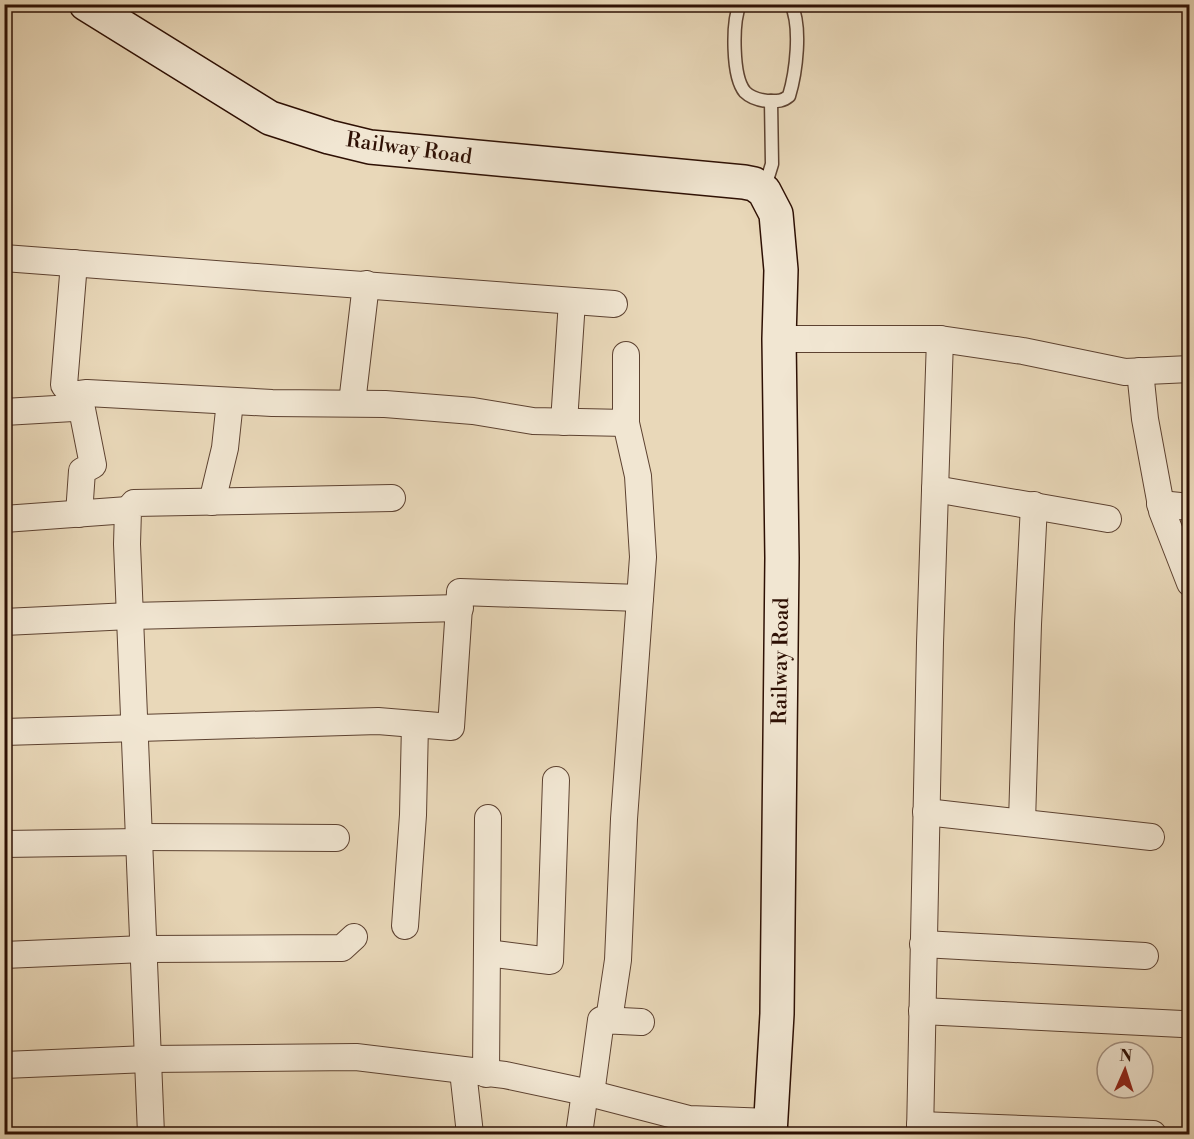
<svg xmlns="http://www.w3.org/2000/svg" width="1194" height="1139" font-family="'Libre Bodoni',serif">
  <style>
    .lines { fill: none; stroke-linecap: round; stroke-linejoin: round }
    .lane-casing { stroke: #5d4231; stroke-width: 15 }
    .street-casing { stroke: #5d4231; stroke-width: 28 }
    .secondary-casing { stroke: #2e1004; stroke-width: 36 }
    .lane { stroke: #f1e6d2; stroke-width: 12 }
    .street { stroke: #f1e6d2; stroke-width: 26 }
    .secondary { stroke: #f1e6d2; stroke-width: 33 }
    .labels { text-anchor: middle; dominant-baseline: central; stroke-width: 4.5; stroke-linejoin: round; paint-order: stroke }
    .street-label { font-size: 21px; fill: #2e1004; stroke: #f1e6d2 }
  </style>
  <rect width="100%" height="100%" fill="#e9d8b9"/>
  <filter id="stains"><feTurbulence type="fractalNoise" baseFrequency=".00333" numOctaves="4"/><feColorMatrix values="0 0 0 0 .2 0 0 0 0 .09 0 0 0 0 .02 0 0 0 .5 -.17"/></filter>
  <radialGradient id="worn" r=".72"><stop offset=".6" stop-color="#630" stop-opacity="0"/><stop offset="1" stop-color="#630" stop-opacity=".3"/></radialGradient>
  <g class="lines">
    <g class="lane-casing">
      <g id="lane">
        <path d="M740 4C732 22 732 77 745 92 751 98 759 100 767 101 776 101 782 102 789 96 796 73 802 27 791 4"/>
        <polyline points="764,190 772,164 771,101"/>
      </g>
    </g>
    <g class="street-casing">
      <g id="street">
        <polyline points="4,258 614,304"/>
        <polyline points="779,339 940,339 1023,351 1125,372 1190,369"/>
        <polyline points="1140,371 1145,419 1162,511 1190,583"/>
        <polyline points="79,394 93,465 82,471 79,514"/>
        <polyline points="72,395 87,393 272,403 385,404 473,411 533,421 626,423"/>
        <polyline points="352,403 366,284"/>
        <polyline points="4,412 73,408 72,395 64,385 74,263"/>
        <polyline points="564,422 572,301"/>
        <polyline points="935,489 1108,519"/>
        <polyline points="212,502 225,448 230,401"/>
        <polyline points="1160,504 1190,507"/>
        <polyline points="4,519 128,510"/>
        <polyline points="4,622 130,616 460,608"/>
        <polyline points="4,732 378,721 451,727 460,592 640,598"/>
        <polyline points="926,812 1151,837"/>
        <polyline points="1022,822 1028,624 1034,505"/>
        <polyline points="139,837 336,838"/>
        <polyline points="4,844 140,842"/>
        <polyline points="405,926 413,815 415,724"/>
        <polyline points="923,944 1145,956"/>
        <polyline points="487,953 550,961 556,780"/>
        <polyline points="4,955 144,949 342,948 354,937"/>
        <polyline points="922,1011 1182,1024"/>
        <polyline points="609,1020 618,960 624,819 643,557 638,476 626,423 626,355"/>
        <polyline points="4,1065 148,1059 356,1057 505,1075 585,1092 689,1119 770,1122"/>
        <polyline points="463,1071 470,1134"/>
        <polyline points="486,1074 488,818"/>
        <polyline points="591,1094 601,1020 641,1022"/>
        <polyline points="920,1125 1153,1134"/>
        <polyline points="151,1134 127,544 128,510 134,503 392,498"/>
        <polyline points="579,1134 585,1092"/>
        <polyline points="920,1134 930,643 940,339"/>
      </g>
    </g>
    <g class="secondary-casing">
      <polyline id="secondary" points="86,4 270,118 329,137 370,147 744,182 754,184 764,191 776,214 781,270 779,339 782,558 777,1014 770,1134"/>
    </g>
    <use href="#lane" class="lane"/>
    <use href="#street" class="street"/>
    <use href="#secondary" class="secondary"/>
  </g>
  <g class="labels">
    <g class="street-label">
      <text transform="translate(409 149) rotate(8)">Railway Road</text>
      <text transform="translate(781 661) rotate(-89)">Railway Road</text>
    </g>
  </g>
  <rect width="1194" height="1139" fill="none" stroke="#e9d8b9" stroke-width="24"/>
  <rect x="6" y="6" width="1182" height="1127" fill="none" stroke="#2e1004" stroke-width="3"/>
  <rect x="12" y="12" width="1170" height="1115" fill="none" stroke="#2e1004" stroke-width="1.5"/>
  <g transform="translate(1125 1070) rotate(3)"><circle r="28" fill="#f1e6d2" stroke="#a39080" stroke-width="1.5"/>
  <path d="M0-4.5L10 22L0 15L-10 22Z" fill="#8f2418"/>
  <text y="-9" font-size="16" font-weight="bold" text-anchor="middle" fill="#2e1004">N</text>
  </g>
  <rect width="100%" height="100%" filter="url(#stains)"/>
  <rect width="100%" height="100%" fill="url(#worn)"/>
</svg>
